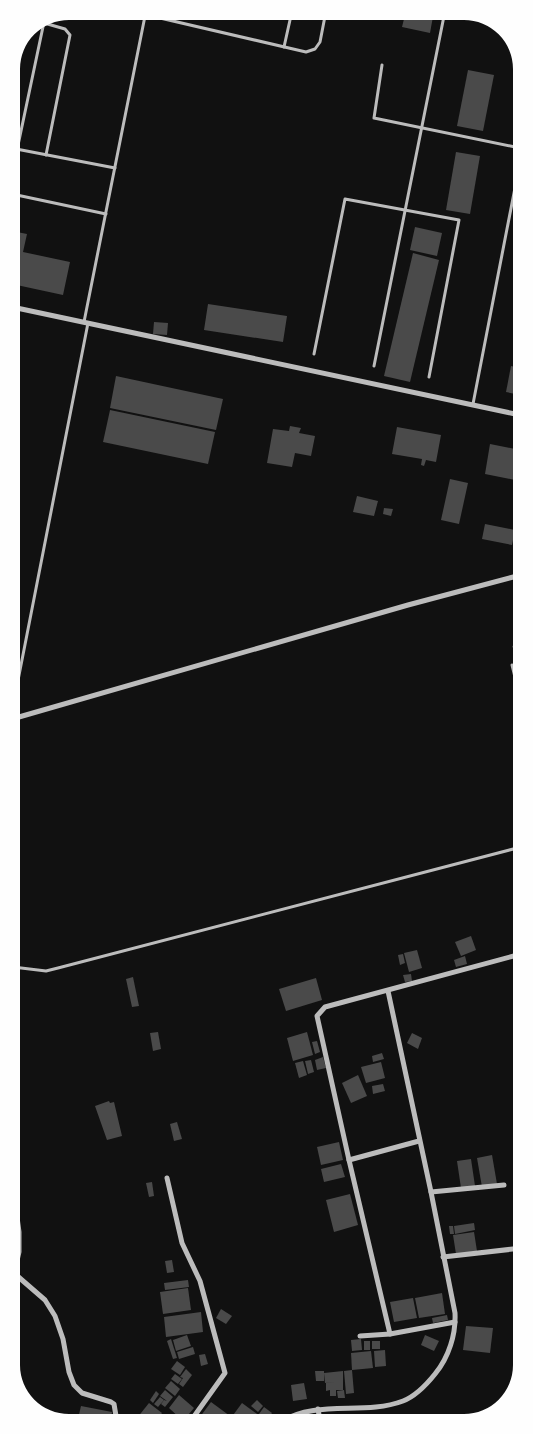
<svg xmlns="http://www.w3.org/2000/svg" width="533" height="1434" font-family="'PT Sans',sans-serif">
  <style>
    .building { fill: #4a4a4a }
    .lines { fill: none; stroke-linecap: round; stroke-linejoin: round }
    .service { stroke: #bcbcbc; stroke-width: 3 }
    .minor { stroke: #bcbcbc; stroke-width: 5 }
  </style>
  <rect width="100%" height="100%" fill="#111"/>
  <g class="building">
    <polygon points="406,11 434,11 430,33 402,27"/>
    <polygon points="468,70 494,75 483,131 457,126"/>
    <polygon points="456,152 480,156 470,214 446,210"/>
    <polygon points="415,227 442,233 437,256 410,250"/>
    <polygon points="12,231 27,234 23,252 70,262 63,295 12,284"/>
    <polygon points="413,253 439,260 410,382 384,376"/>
    <polygon points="208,304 287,316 283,342 204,330"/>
    <polygon points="154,322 168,323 167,335 153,334"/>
    <polygon points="511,366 520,368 520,395 506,392"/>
    <polygon points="116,376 223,399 216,430 110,408"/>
    <polygon points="110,410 215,432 208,464 103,442"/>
    <polygon points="290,426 301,428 299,433 315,436 311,456 295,453 292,467 267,463 273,429 289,431"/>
    <polygon points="397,427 441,435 436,462 426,460 424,466 421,465 422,459 392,454"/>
    <polygon points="490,444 520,450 520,481 485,474"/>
    <polygon points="450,479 468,483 459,524 441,520"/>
    <polygon points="357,496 378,501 374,516 353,512"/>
    <polygon points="384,508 393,509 391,516 383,514"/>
    <polygon points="485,524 515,530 512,545 482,539"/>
    <polygon points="521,643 521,653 516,655 512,646"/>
    <polygon points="471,936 476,950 461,956 455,942"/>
    <polygon points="417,950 422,968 409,972 404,953"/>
    <polygon points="403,954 405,963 400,965 398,955"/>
    <polygon points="465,956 467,964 456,967 454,960"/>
    <polygon points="411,974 412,981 405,982 403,975"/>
    <polygon points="133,977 139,1006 132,1007 126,979"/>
    <polygon points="316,978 322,1000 286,1011 279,989"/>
    <polygon points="158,1032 161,1049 153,1051 150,1033"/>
    <polygon points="307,1032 313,1055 293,1061 287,1038"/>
    <polygon points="412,1033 422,1038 418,1049 407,1043"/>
    <polygon points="317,1041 320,1052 315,1054 312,1042"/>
    <polygon points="382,1053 384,1059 373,1062 372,1056"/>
    <polygon points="323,1057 326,1068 317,1070 315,1060"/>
    <polygon points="311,1060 314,1072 308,1074 305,1061"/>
    <polygon points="303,1061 307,1075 299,1078 295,1063"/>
    <polygon points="381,1062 385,1078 366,1083 361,1067"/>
    <polygon points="358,1075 367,1096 351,1103 342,1083"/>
    <polygon points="383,1084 385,1091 373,1094 372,1086"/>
    <polygon points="109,1101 110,1103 114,1102 122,1136 107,1140 95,1106"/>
    <polygon points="177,1122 182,1139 174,1141 170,1124"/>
    <polygon points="339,1142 343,1160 321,1165 317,1147"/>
    <polygon points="492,1155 497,1184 482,1187 477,1158"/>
    <polygon points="471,1159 475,1186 461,1188 457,1161"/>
    <polygon points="341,1164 345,1177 324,1182 321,1169"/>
    <polygon points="152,1182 154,1196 149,1197 146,1183"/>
    <polygon points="350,1194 358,1225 334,1232 326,1200"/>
    <polygon points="474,1223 475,1230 455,1234 454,1226"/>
    <polygon points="449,1226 453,1226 454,1234 450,1234"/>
    <polygon points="474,1232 477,1251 456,1254 453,1235"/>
    <polygon points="172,1260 174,1272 167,1273 165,1261"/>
    <polygon points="188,1280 189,1287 165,1290 164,1283"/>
    <polygon points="188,1288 191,1310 163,1314 160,1292"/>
    <polygon points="442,1293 445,1314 419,1318 415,1298"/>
    <polygon points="413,1298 417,1318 394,1322 390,1302"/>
    <polygon points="221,1309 232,1316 226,1324 216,1318"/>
    <polygon points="201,1312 203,1332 166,1337 164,1317"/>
    <polygon points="447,1315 448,1320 433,1323 432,1318"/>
    <polygon points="466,1326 493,1328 490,1353 463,1350"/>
    <polygon points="187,1335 191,1346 176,1351 173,1340"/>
    <polygon points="425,1335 439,1341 434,1351 421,1345"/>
    <polygon points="171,1339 177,1358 173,1359 167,1341"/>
    <polygon points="361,1339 362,1350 352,1351 351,1340"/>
    <rect x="364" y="1341" width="6" height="9"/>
    <rect x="372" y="1341" width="8" height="8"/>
    <polygon points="193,1347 195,1354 179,1359 177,1352"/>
    <polygon points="385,1350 386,1366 375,1367 374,1351"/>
    <polygon points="371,1351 373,1368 352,1370 351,1353"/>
    <polygon points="205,1354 208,1364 201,1366 199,1355"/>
    <polygon points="177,1361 185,1367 180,1375 171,1369"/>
    <polygon points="186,1369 192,1375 183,1387 179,1384 183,1378 180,1377"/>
    <polygon points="352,1370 354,1393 346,1394 344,1371"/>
    <polygon points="315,1371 324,1371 324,1381 316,1381"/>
    <polygon points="343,1371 343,1390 336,1390 336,1396 330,1396 330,1390 326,1391 326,1383 334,1382 325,1383 324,1373"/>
    <polygon points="175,1374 182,1379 178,1384 171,1379"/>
    <polygon points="171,1381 180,1389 175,1396 165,1388"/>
    <polygon points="304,1383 307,1399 293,1401 291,1385"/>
    <polygon points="165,1390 173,1397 165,1407 161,1404 164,1400 167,1401 160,1396"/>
    <polygon points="344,1390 345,1398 338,1398 337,1391"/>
    <polygon points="156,1391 159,1394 153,1403 150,1400"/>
    <polygon points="179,1395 194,1408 183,1421 169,1408"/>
    <polygon points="160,1397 164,1400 158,1407 154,1404"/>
    <polygon points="257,1400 263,1406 258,1412 251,1406"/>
    <polygon points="211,1402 230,1416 226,1422 199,1422 197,1421"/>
    <polygon points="149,1403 162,1413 155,1422 142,1422 137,1418"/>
    <polygon points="242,1403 264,1419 263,1422 228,1422"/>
    <polygon points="81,1406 112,1412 110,1422 77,1423"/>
    <polygon points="264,1407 272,1413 267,1420 259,1414"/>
  </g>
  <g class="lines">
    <g class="service">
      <polyline points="130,11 306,52 315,49 320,42 326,11"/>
      <polyline points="44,23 65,29 70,35 46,155"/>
      <polyline points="284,47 292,11"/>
      <polyline points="382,65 374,118 520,148"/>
      <polyline points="11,148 115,168"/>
      <polyline points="17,150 44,22"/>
      <polyline points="12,194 106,214"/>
      <polyline points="84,322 146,11"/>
      <polyline points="314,354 345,199 459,220 429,377"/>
      <polyline points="374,366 445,11"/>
      <polyline points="473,404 520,162"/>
      <polyline points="512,665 521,702"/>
      <polyline points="12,711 88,323"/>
      <polyline points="13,967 46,971 58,968 521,847"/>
      <polyline points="13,1180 20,1232 20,1252 15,1274 14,1275"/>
    </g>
    <g class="minor">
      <polyline points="12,307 520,415"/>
      <polyline points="12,719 408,605 521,575"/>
      <polyline points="349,1160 419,1141"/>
      <polyline points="167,1178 182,1243 200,1281 225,1373 190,1422"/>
      <polyline points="431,1192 504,1185"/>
      <polyline points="519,1248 522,1274"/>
      <polyline points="443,1257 522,1248"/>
      <polyline points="15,1274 45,1300 55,1316 63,1339 69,1372 74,1385 82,1393 111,1402 114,1404 117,1422"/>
      <polyline points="390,1334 455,1322"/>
      <polyline points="360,1336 390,1334 349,1160 317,1016 325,1007 521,954"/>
      <polyline points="508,1401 511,1396"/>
      <polyline points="318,1409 320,1421"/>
      <path d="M280 1422C319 1399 363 1416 403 1401 416 1396 427 1384 435 1374 449 1357 456 1334 455 1313L431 1192 388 991"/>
    </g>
  </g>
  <path d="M0 0H533V1434H0ZM69 20H464A49 49 0 0 1 513 69V1365A49 49 0 0 1 464 1414H69A49 49 0 0 1 20 1365V69A49 49 0 0 1 69 20Z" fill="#fefefe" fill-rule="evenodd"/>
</svg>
